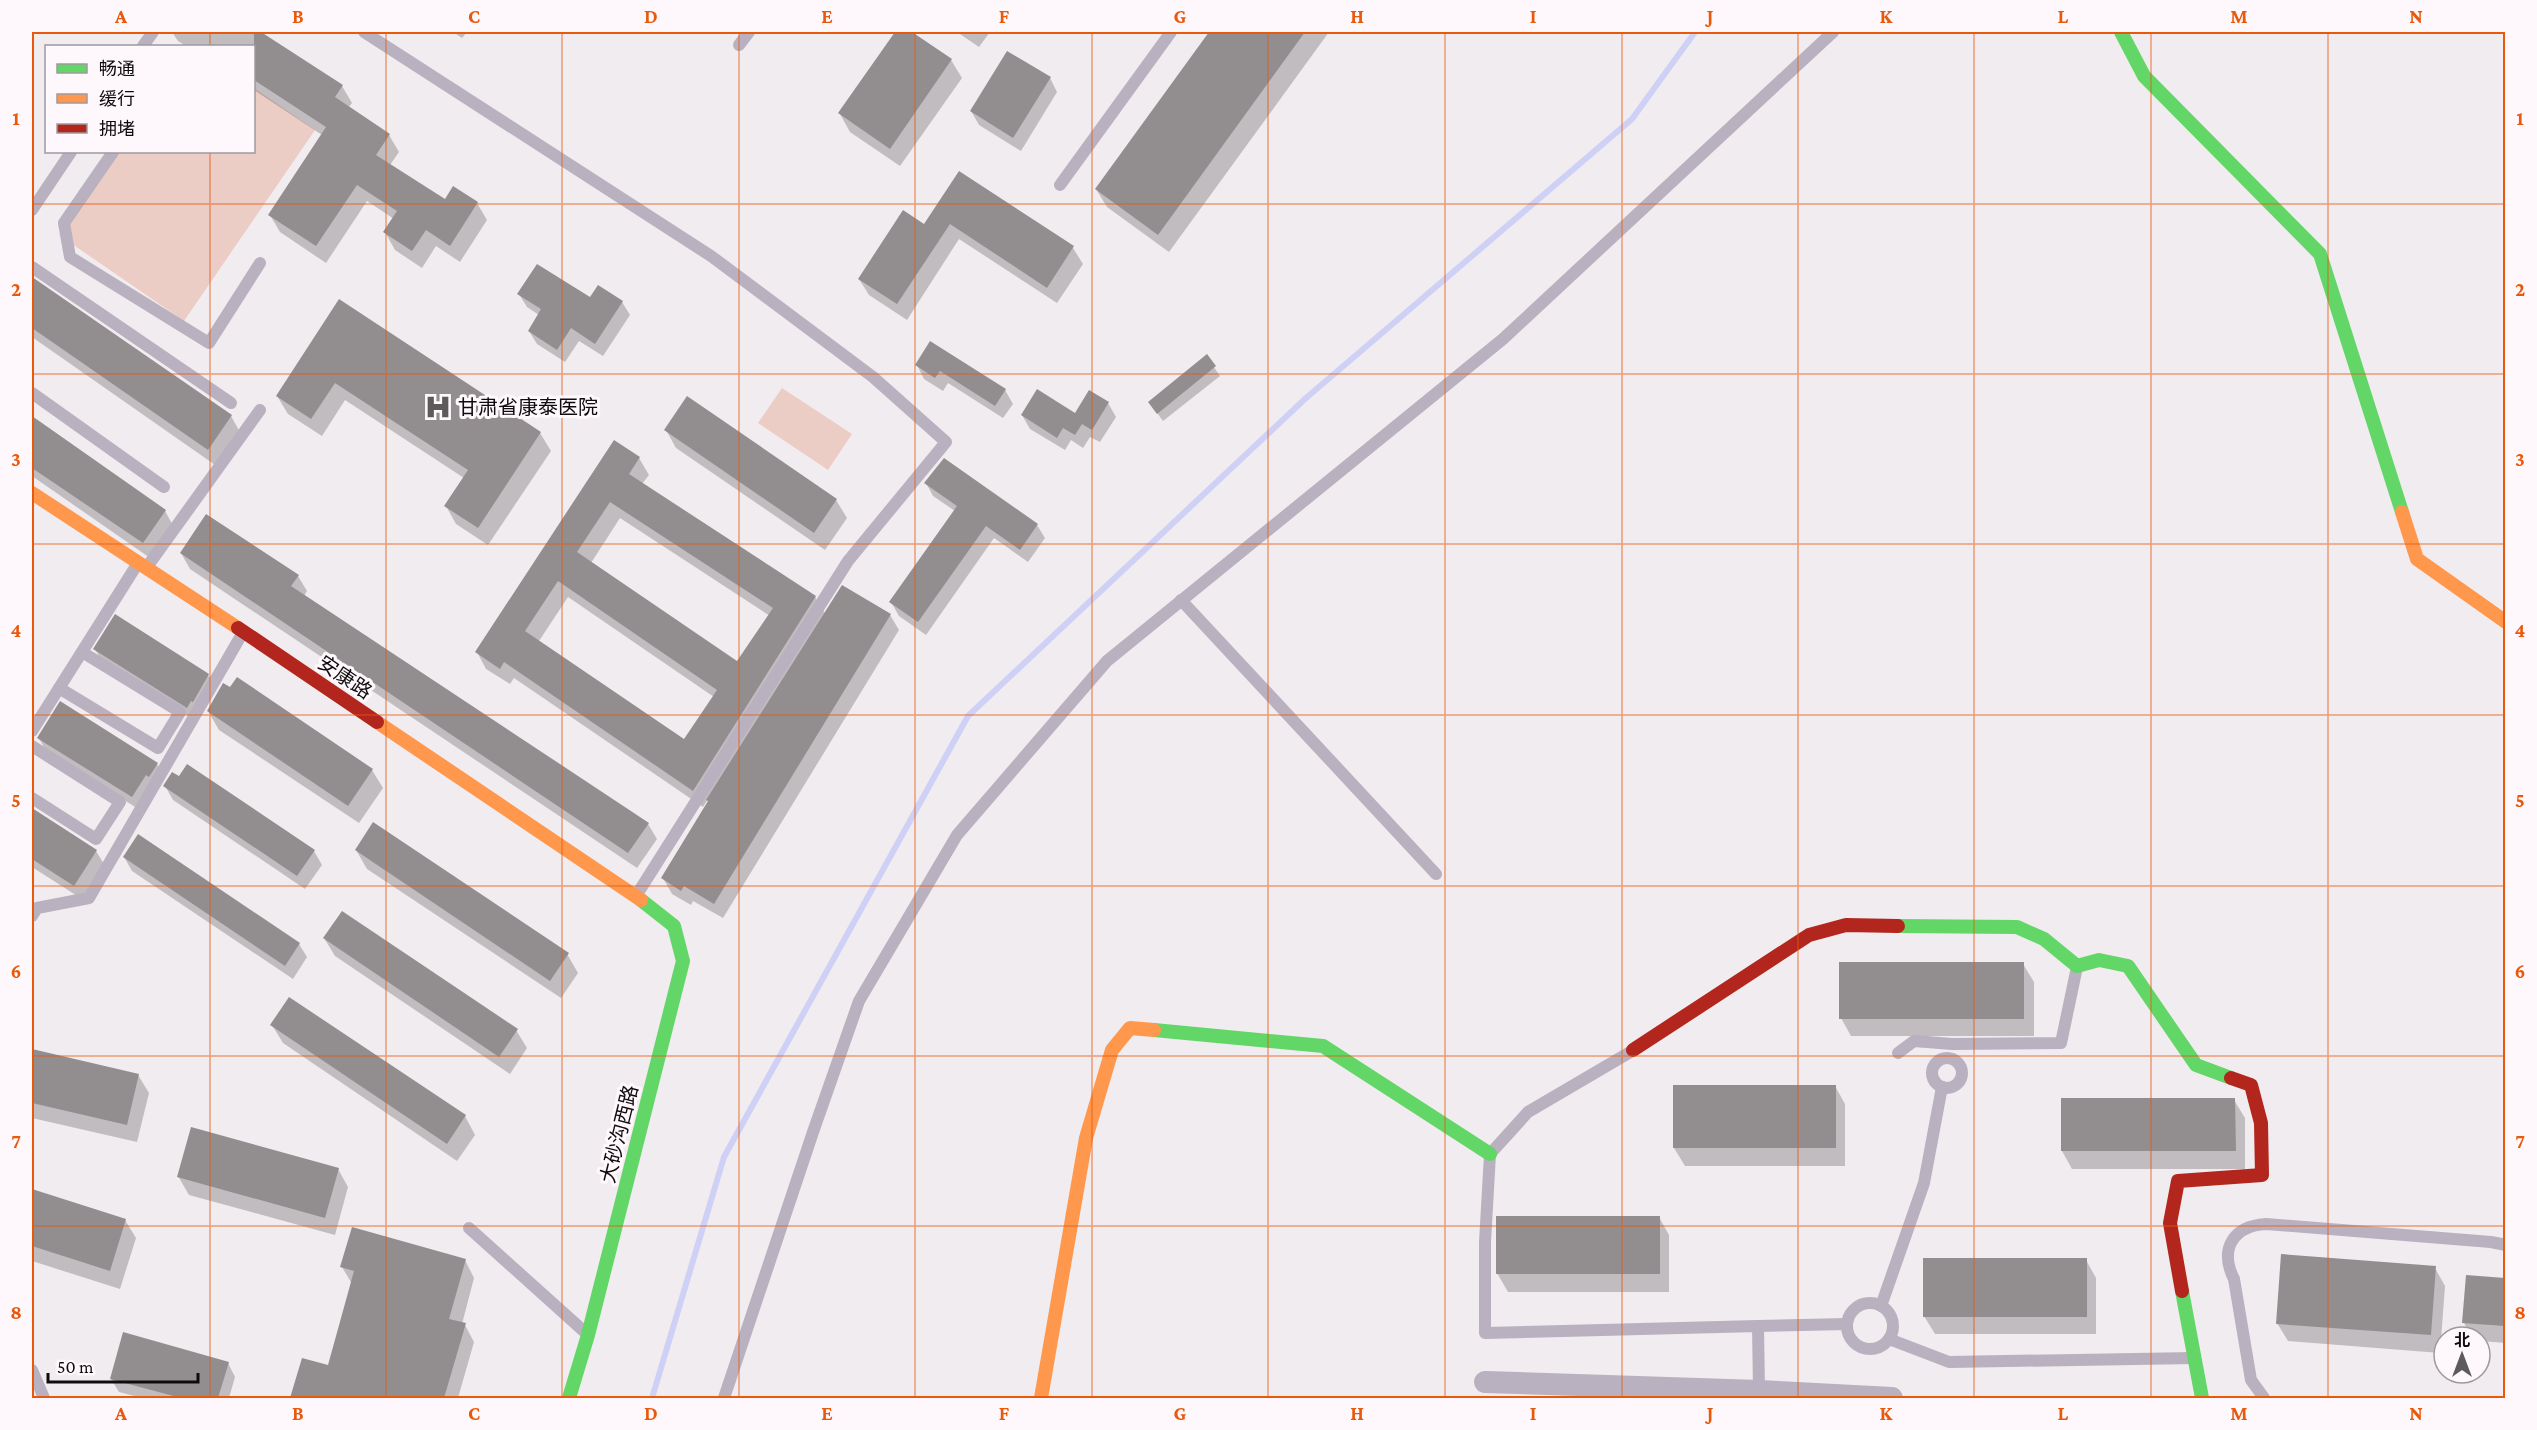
<svg xmlns="http://www.w3.org/2000/svg" width="2537" height="1430" font-family="'Crimson Pro','Noto Sans SC',serif">
  <style>
    .green { fill: #eccdc5 }
    .shadow { fill: #0003; fill-rule: evenodd }
    .lines { fill: none; stroke-linecap: round; stroke-linejoin: round }
    .stream { stroke: #ced1f5; stroke-width: 6 }
    .building { fill: #928e90; fill-rule: evenodd }
    .lane { stroke: #b9b1bf; stroke-width: 12 }
    .street { stroke: #b9b1bf; stroke-width: 22 }
    .fast { stroke: #63d668; stroke-width: 14 }
    .slow { stroke: #ff974d; stroke-width: 14 }
    .jam { stroke: #b3261e; stroke-width: 14 }
    .grid { fill: none; stroke: #e8590c; stroke-width: 1.5; stroke-opacity: 0.55 }
    .labels { text-anchor: middle; dominant-baseline: central; stroke-width: 6; stroke-linejoin: round; paint-order: stroke }
    .poi-label { font-size: 20px; fill: #0e0c0d; stroke: #fef8fc; text-anchor: start }
    .street-label { font-size: 20px; fill: #0e0c0d; stroke: #fef8fc }
    .neatline { fill: none; stroke: #e8590c; stroke-width: 2 }
    .grid-label { font-size: 20px; text-anchor: middle; font-weight: bold; fill: #e8590c }
  </style>
  <rect width="100%" height="100%" fill="#f1ecef"/>
  <g class="green">
    <polygon points="254,88 315,130 184,321 59,235 117,152 254,152"/>
    <polygon points="782,388 852,434 828,470 758,423"/>
  </g>
  <g class="shadow">
    <polygon points="172,32 258,32 342,86 352,103 348,108 389,135 399,152 390,165 445,201 477,203 487,220 460,262 436,246 422,268 395,250 385,232 394,219 367,201 326,263 280,232 270,215 322,135 254,90 254,46 186,46 178,41"/>
    <polygon points="453,32 467,32 462,38"/>
    <polygon points="897,32 909,32 951,60 962,78 900,166 850,132 840,114"/>
    <polygon points="957,32 990,32 979,47"/>
    <polygon points="1211,32 1329,32 1169,252 1107,207 1096,189"/>
    <polygon points="1050,78 1057,92 1021,151 979,125 971,111"/>
    <polygon points="960,173 1073,248 1083,264 1057,303 959,239 907,320 869,295 859,279 925,226"/>
    <polygon points="32,277 231,416 241,434 218,467 32,337"/>
    <polygon points="519,294 622,302 630,315 603,356 579,341 565,362 537,344 529,331 539,315 527,307"/>
    <polygon points="340,301 540,433 551,451 488,545 456,524 446,506 464,478 345,400 322,436 288,414 277,396"/>
    <polygon points="931,343 1005,390 1013,404 1003,418 948,383 943,391 924,379 917,365"/>
    <polygon points="1207,357 1220,376 1163,421 1155,410"/>
    <polygon points="1108,403 1116,417 1100,442 1090,437 1083,448 1071,440 1065,450 1030,429 1022,415 1075,415"/>
    <polygon points="32,418 165,511 175,529 153,560 32,476"/>
    <polygon points="666,430 836,500 847,518 825,550 676,448"/>
    <path d="M639 458 649 475 642 484 815 597 826 615H890L899 630 723 918 693 901 691 905 672 894 663 878 709 802 708 799 703 807 514 678 510 684 486 669 477 652ZM620 518 770 616 737 664 591 563ZM568 597 714 697 685 741 539 641Z"/>
    <polygon points="926,483 1037,525 1045,538 1028,562 994,538 926,635 899,616 891,602 955,511 933,496"/>
    <polygon points="181,553 298,576 307,591 304,596 648,824 657,839 637,868 190,569"/>
    <polygon points="95,649 208,675 216,688 195,720 103,663"/>
    <polygon points="230,689 372,770 383,788 359,823 219,730 208,711"/>
    <polygon points="39,738 157,764 164,778 140,810 46,751"/>
    <polygon points="165,786 314,851 322,865 305,889 173,800"/>
    <polygon points="32,810 96,851 104,864 82,899 32,867"/>
    <polygon points="356,850 567,954 578,973 561,998 367,869"/>
    <polygon points="124,857 299,944 307,957 293,979 132,871"/>
    <polygon points="324,938 516,1030 527,1048 510,1074 335,956"/>
    <polygon points="2023,964 2034,982 2034,1036 1851,1036 1841,1018"/>
    <polygon points="272,1025 465,1116 475,1135 457,1161 283,1043"/>
    <polygon points="32,1050 138,1075 149,1093 137,1142 32,1118"/>
    <polygon points="1835,1086 1845,1104 1845,1166 1685,1166 1674,1148"/>
    <polygon points="2234,1100 2245,1118 2245,1169 2072,1169 2062,1151"/>
    <polygon points="338,1169 348,1187 335,1235 189,1195 178,1176"/>
    <polygon points="32,1190 125,1220 136,1238 120,1289 32,1261"/>
    <polygon points="1659,1217 1669,1235 1669,1292 1508,1292 1497,1273"/>
    <polygon points="465,1260 474,1278 462,1324 465,1325 474,1342 458,1398 292,1398 303,1360 329,1367 352,1284 342,1267"/>
    <polygon points="2086,1260 2096,1278 2096,1334 1935,1334 1924,1316"/>
    <polygon points="2435,1268 2445,1286 2440,1353 2288,1341 2277,1323"/>
    <polygon points="2467,1277 2506,1280 2506,1343 2480,1341 2480,1337 2472,1337 2464,1323"/>
    <polygon points="228,1363 235,1377 229,1398 142,1398 119,1392 111,1379"/>
  </g>
  <g class="lines">
    <polyline class="stream" points="652,1398 724,1157 968,716 1306,398 1632,119 1695,32"/>
  </g>
  <g class="building">
    <polygon points="254,32 261,32 343,85 335,97 390,134 376,155 445,199 453,186 478,202 450,246 426,230 412,251 383,232 397,211 357,185 316,246 268,215 326,127 254,80"/>
    <polygon points="895,32 912,32 952,59 890,149 838,113"/>
    <polygon points="1209,32 1305,32 1158,235 1095,189"/>
    <polygon points="1007,51 1051,77 1013,138 970,111"/>
    <polygon points="959,171 1074,246 1047,288 950,224 897,304 858,279 903,210 924,224"/>
    <polygon points="537,264 590,297 598,285 623,301 595,344 571,328 557,350 528,331 541,309 517,294"/>
    <polygon points="32,277 232,415 208,450 32,328"/>
    <polygon points="339,299 541,432 478,528 444,506 468,470 335,383 311,419 276,396"/>
    <polygon points="930,341 1006,389 995,406 940,371 935,378 915,365"/>
    <polygon points="1207,354 1216,366 1157,414 1148,402"/>
    <polygon points="1037,389 1075,413 1089,390 1109,402 1092,430 1082,424 1075,435 1063,428 1057,438 1021,415"/>
    <polygon points="687,396 837,499 814,533 664,430"/>
    <polygon points="32,416 166,510 143,543 32,468"/>
    <path d="M614 440 640 457 629 474 816 596 693 791 504 662 500 669 475 652ZM610 502 773 608 737 661 577 552ZM558 581 717 690 684 739 525 631Z"/>
    <polygon points="944,458 1038,524 1020,550 986,526 918,622 889,602 957,506 924,483"/>
    <polygon points="206,514 299,575 291,586 649,823 628,853 180,553"/>
    <polygon points="842,585 891,614 714,904 684,886 681,891 661,878 708,801 706,800"/>
    <polygon points="115,614 209,674 193,702 191,701 187,708 93,649"/>
    <polygon points="237,677 373,769 348,806 207,711 223,683 230,687"/>
    <polygon points="60,701 158,763 149,777 146,775 132,797 37,738"/>
    <polygon points="187,764 315,850 297,876 163,786 172,772 179,776"/>
    <polygon points="32,808 97,850 74,886 32,859"/>
    <polygon points="373,822 569,953 550,981 355,850"/>
    <polygon points="138,834 300,943 285,966 123,857"/>
    <polygon points="342,911 518,1029 499,1057 323,938"/>
    <rect x="1839" y="962" width="185" height="57"/>
    <polygon points="289,997 466,1115 447,1144 270,1025"/>
    <polygon points="32,1049 139,1074 127,1125 32,1103"/>
    <rect x="1673" y="1085" width="163" height="63"/>
    <polygon points="2061,1098 2235,1098 2236,1151 2061,1151"/>
    <polygon points="191,1127 339,1168 325,1218 177,1177"/>
    <polygon points="32,1189 126,1219 110,1271 32,1246"/>
    <rect x="1496" y="1216" width="164" height="58"/>
    <polygon points="352,1227 466,1259 449,1319 466,1323 444,1398 290,1398 302,1358 328,1365 354,1271 340,1267"/>
    <polygon points="2281,1254 2436,1266 2431,1335 2276,1324"/>
    <rect x="1923" y="1258" width="164" height="59"/>
    <polygon points="2466,1275 2505,1278 2505,1326 2462,1323"/>
    <polygon points="123,1332 229,1362 218,1398 181,1398 110,1379"/>
  </g>
  <g class="lines">
    <g class="lane">
      <polyline points="364,32 711,256 873,377 946,442 848,561 636,896"/>
      <polyline points="739,45 749,32"/>
      <polyline points="143,46 153,32"/>
      <polyline points="113,152 64,223 70,257 209,343 260,263"/>
      <polyline points="1060,185 1171,32"/>
      <polyline points="32,210 71,152"/>
      <polyline points="32,267 231,403"/>
      <polyline points="32,393 164,487"/>
      <polyline points="147,567 260,410"/>
      <polyline points="1181,600 1436,874"/>
      <polyline points="59,688 158,748 180,712 82,652"/>
      <polyline points="32,731 138,563"/>
      <polyline points="32,746 120,802 96,839 32,798"/>
      <polyline points="32,916 37,908 89,898 242,634"/>
      <polyline points="1632,1051 1528,1112 1490,1154 1485,1242 1485,1333 1758,1326 1759,1391"/>
      <polyline points="1898,1053 1914,1041 1952,1044 2061,1043 2077,967"/>
      <circle cx="1947" cy="1073" r="15"/>
      <polyline points="469,1228 587,1334"/>
      <circle cx="1870" cy="1326" r="23"/>
      <polyline points="1881,1306 1924,1183 1942,1087"/>
      <polyline points="1758,1326 1847,1324"/>
      <polyline points="1889,1339 1949,1362 2194,1358"/>
      <polyline points="32,1370 44,1398"/>
      <polyline points="724,1398 813,1132 859,1001 957,835 1107,661 1503,339 1833,32"/>
      <path d="M2264 1398 2251 1380 2234 1279C2219 1249 2233 1226 2266 1224L2491 1242 2506 1245"/>
    </g>
    <polyline class="street" points="1485,1382 1759,1391 1892,1398"/>
    <g class="fast">
      <polyline points="2121,32 2144,76 2320,254 2402,512"/>
      <polyline points="1898,926 2017,927 2044,939 2077,966 2099,960 2128,966 2196,1065 2231,1078"/>
      <polyline points="1154,1030 1323,1046 1490,1154"/>
      <polyline points="2182,1291 2202,1398"/>
      <polyline points="569,1398 588,1335 683,961 674,926 641,900"/>
    </g>
    <g class="slow">
      <polyline points="32,493 238,628"/>
      <polyline points="2402,512 2417,559 2506,622"/>
      <polyline points="377,722 641,900"/>
      <polyline points="1041,1398 1086,1138 1112,1050 1130,1028 1154,1030"/>
    </g>
    <g class="jam">
      <polyline points="238,628 377,722"/>
      <polyline points="1633,1050 1809,935 1846,925 1898,926"/>
      <polyline points="2182,1291 2170,1223 2178,1181 2262,1175 2261,1123 2251,1085 2231,1078"/>
    </g>
  </g>
  <path class="grid" d="M210 32V46M386 32V1398M562 32V1398M739 32V1398M915 32V1398M1092 32V1398M1268 32V1398M1445 32V1398M1622 32V1398M1798 32V1398M1974 32V1398M2151 32V1398M2328 32V1398M210 152V1398M32 204H2506M32 374H2506M32 544H2506M32 715H2506M32 886H2506M32 1056H2506M32 1226H2506"/>
  <defs>
    <g id="hospital-bare" transform="scale(2.07)"><path d="M-5-5h3v3.5h4V-5h3V5h-3V1.5h-4V5h-3Z" fill="#5d5a5c" stroke="#fef8fc" stroke-width="2.5" paint-order="stroke"/></g>
  </defs>
  <g fill-rule="evenodd">
    <use href="#hospital-bare" x="438" y="407"/>
  </g>
  <g class="labels">
    <g class="poi-label">
      <text x="458" y="407">甘肃省康泰医院</text>
    </g>
    <g class="street-label">
      <text transform="translate(345 677) rotate(34)">安康路</text>
      <text transform="translate(619 1134) rotate(-76)">大砂沟西路</text>
    </g>
  </g>
  <rect width="2537" height="1430" fill="none" stroke="#fef8fc" stroke-width="66"/>
  <rect x="45" y="45" width="210" height="108" fill="#fef8fc" stroke="#9e9a9c" stroke-width="1.5"/>
  <rect x="57" y="64" width="30" height="9" fill="#63d668" stroke="#9e9a9c" stroke-width="1.5"/>
  <text x="99" y="75" font-size="18" fill="#0e0c0d">畅通</text>
  <rect x="57" y="94" width="30" height="9" fill="#ff974d" stroke="#9e9a9c" stroke-width="1.5"/>
  <text x="99" y="105" font-size="18" fill="#0e0c0d">缓行</text>
  <rect x="57" y="124" width="30" height="9" fill="#b3261e" stroke="#9e9a9c" stroke-width="1.5"/>
  <text x="99" y="135" font-size="18" fill="#0e0c0d">拥堵</text>
  <g transform="translate(2462 1355)"><circle r="28" fill="#fef8fc" stroke="#9e9a9c" stroke-width="1.5"/>
  <path d="M0-4.5L10 22L0 15L-10 22Z" fill="#5d5a5c"/>
  <text y="-9" font-size="16" font-weight="bold" text-anchor="middle" fill="#0e0c0d">北</text>
  </g>
  <path d="M48 1373v9h150v-9" fill="none" stroke="#0e0c0d" stroke-width="3"/>
  <text x="57" y="1373" font-size="18" fill="#0e0c0d" stroke="#fef8fc" stroke-width="4.5" paint-order="stroke">50 m</text>
  <rect x="33" y="33" width="2471" height="1364" class="neatline"/>
  <g class="grid-label">
    <text x="121" y="23">A</text>
    <text x="298" y="23">B</text>
    <text x="474" y="23">C</text>
    <text x="651" y="23">D</text>
    <text x="827" y="23">E</text>
    <text x="1004" y="23">F</text>
    <text x="1180" y="23">G</text>
    <text x="1357" y="23">H</text>
    <text x="1533" y="23">I</text>
    <text x="1710" y="23">J</text>
    <text x="1886" y="23">K</text>
    <text x="2063" y="23">L</text>
    <text x="2239" y="23">M</text>
    <text x="2416" y="23">N</text>
    <text x="16" y="125">1</text>
    <text x="2520" y="125">1</text>
    <text x="16" y="296">2</text>
    <text x="2520" y="296">2</text>
    <text x="16" y="466">3</text>
    <text x="2520" y="466">3</text>
    <text x="16" y="637">4</text>
    <text x="2520" y="637">4</text>
    <text x="16" y="807">5</text>
    <text x="2520" y="807">5</text>
    <text x="16" y="978">6</text>
    <text x="2520" y="978">6</text>
    <text x="16" y="1148">7</text>
    <text x="2520" y="1148">7</text>
    <text x="16" y="1319">8</text>
    <text x="2520" y="1319">8</text>
    <text x="121" y="1420">A</text>
    <text x="298" y="1420">B</text>
    <text x="474" y="1420">C</text>
    <text x="651" y="1420">D</text>
    <text x="827" y="1420">E</text>
    <text x="1004" y="1420">F</text>
    <text x="1180" y="1420">G</text>
    <text x="1357" y="1420">H</text>
    <text x="1533" y="1420">I</text>
    <text x="1710" y="1420">J</text>
    <text x="1886" y="1420">K</text>
    <text x="2063" y="1420">L</text>
    <text x="2239" y="1420">M</text>
    <text x="2416" y="1420">N</text>
  </g>
</svg>
